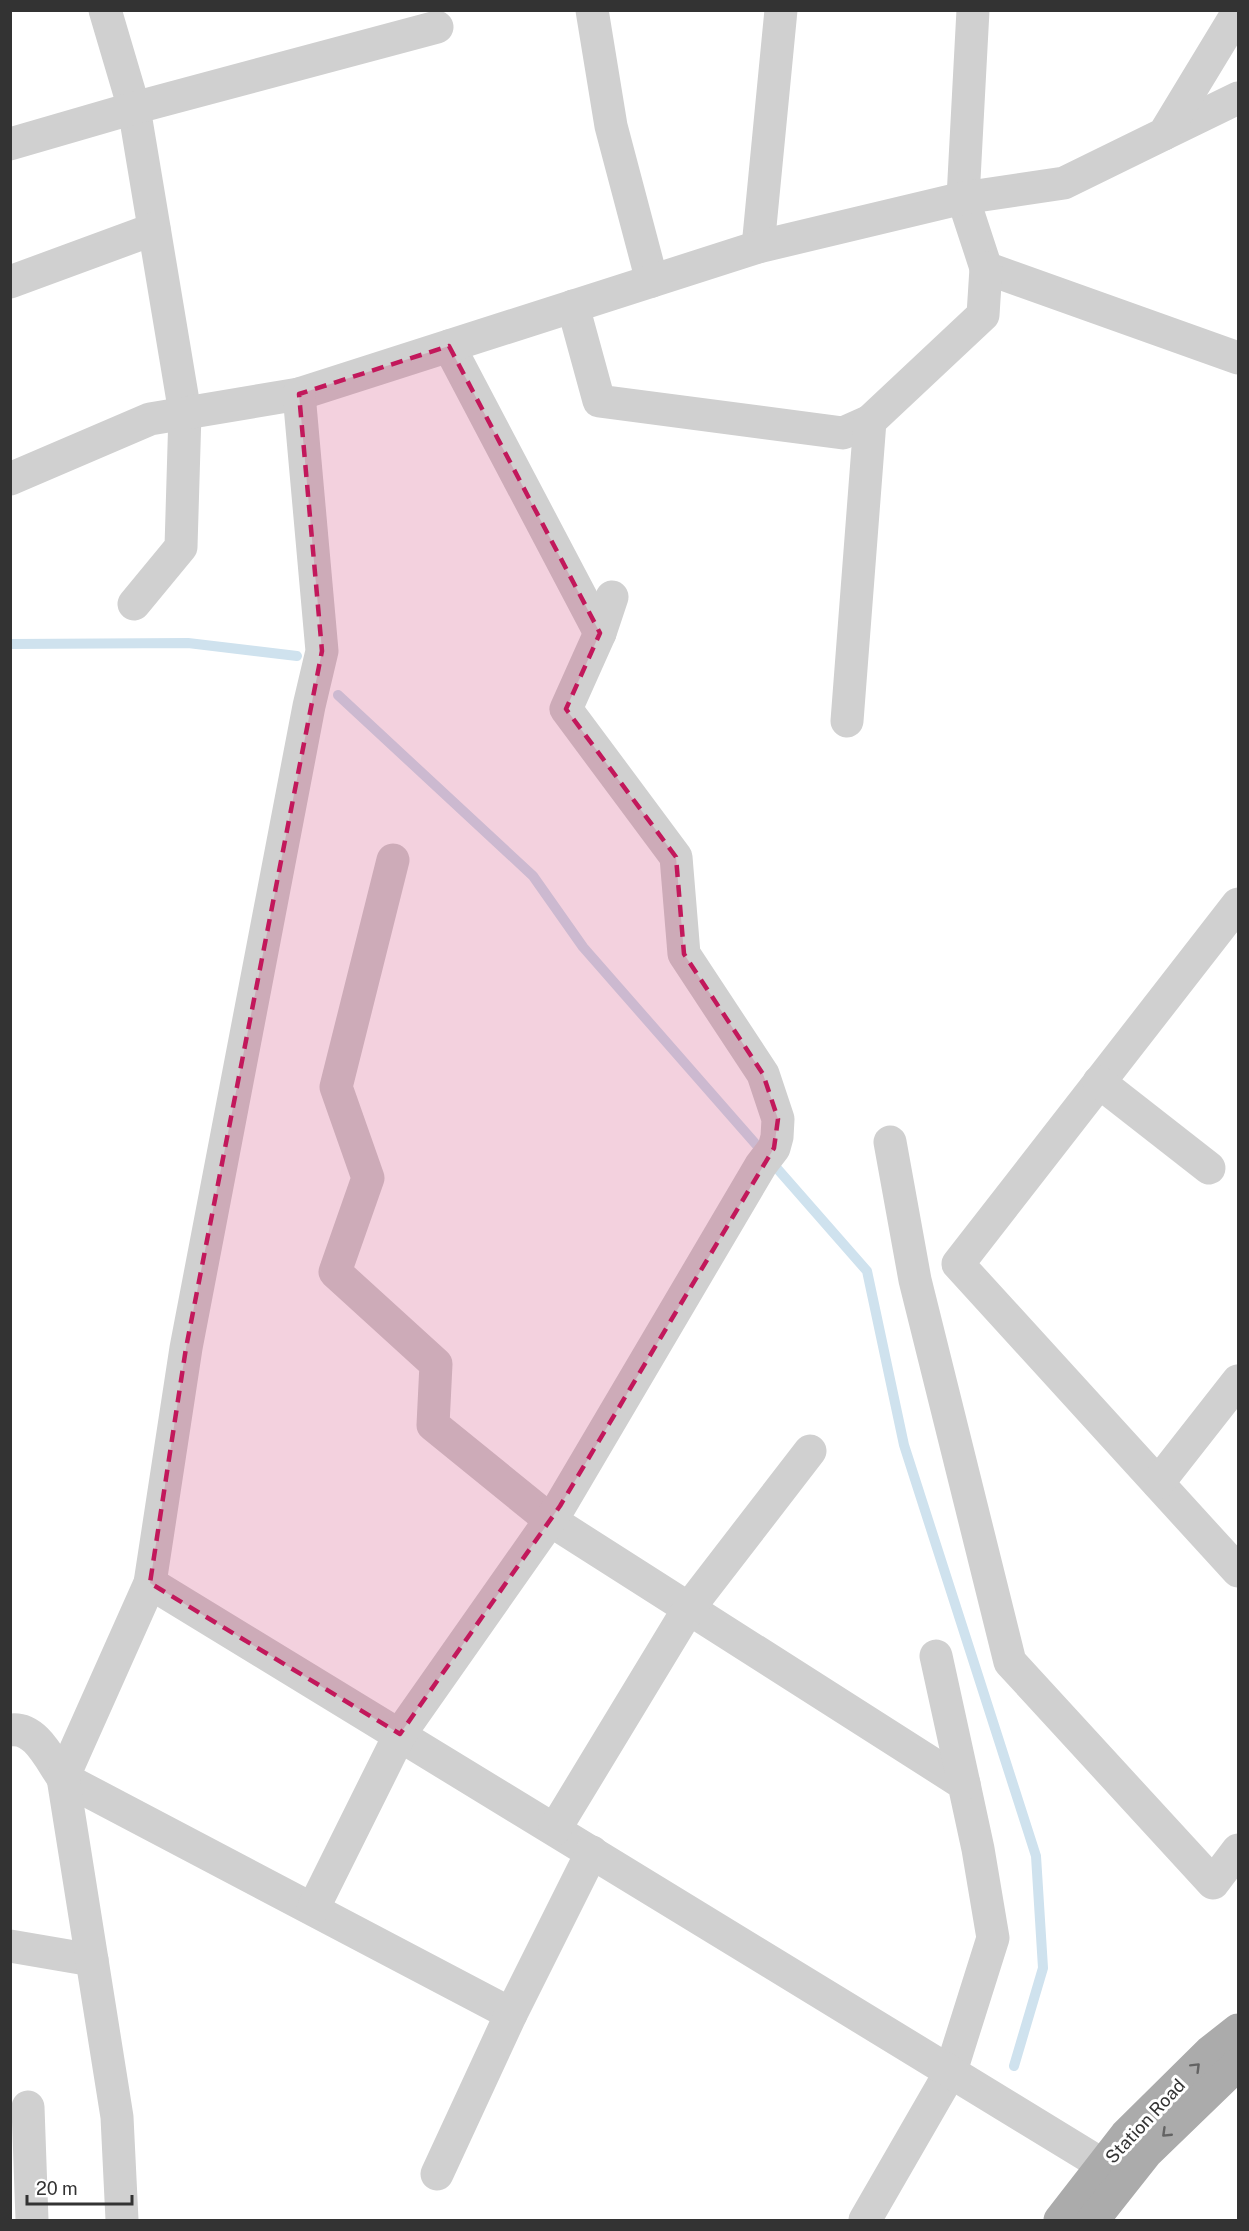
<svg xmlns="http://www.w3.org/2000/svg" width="1249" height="2231" font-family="'Public Sans',sans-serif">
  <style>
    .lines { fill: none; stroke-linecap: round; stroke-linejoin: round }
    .stream { stroke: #cfe2ee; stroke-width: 10 }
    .minor { stroke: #d0d0d0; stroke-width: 33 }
    .primary { stroke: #ababab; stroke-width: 33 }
    .oneway { stroke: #636363 }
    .marked { fill: #c2185b; fill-opacity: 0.2; stroke: #c2185b; stroke-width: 4.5; stroke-dasharray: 12 8; stroke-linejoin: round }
    .labels { text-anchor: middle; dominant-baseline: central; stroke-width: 6; stroke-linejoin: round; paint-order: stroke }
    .street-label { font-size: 18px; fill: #333; stroke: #fff }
  </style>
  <rect width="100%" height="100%" fill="#fff"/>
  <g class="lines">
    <g class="stream">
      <polyline points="10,644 188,643 297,656"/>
      <polyline points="338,695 533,876 583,947 867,1271 904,1445 1036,1856 1043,1968 1014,2066"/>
    </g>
    <g class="minor">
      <polyline points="105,10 134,108 185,413 181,547 134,604"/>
      <polyline points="592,10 611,126 652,281"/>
      <polyline points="973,10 963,198 986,268 1238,358"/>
      <polyline points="1164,134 1238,98"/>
      <polyline points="10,144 134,108 437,27"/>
      <polyline points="758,247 781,10"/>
      <polyline points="10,282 154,229"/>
      <polyline points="573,306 599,401 843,433 870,421"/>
      <polyline points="449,346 600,633"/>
      <polyline points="10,479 150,419 299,394 758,247 963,198 1064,183 1164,134 1238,12"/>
      <polyline points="847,721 870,421 983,315 986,268"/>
      <polyline points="393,860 336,1087 368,1178 335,1272 436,1364 433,1425 550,1520 964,1784 978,1849 993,1938 951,2071 865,2220"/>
      <polyline points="1238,904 958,1264 1238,1571"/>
      <polyline points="1099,1082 1209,1168"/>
      <polyline points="890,1142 915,1280 1010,1662 1213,1883 1238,1850"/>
      <polyline points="1158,1483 1238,1381"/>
      <polyline points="150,1583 1103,2165"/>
      <polyline points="936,1656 964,1784"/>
      <path d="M10 1730C36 1726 50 1760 63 1778L511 2014"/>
      <polyline points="555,1829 689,1608 810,1451"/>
      <polyline points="313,1909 400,1734 560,1506 761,1165 774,1148 777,1137 778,1119 763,1074 684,954 676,857 566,709 600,633 612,597"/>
      <polyline points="10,1946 92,1960"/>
      <polyline points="28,2107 32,2220"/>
      <polyline points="437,2174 511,2014 592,1852"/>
      <polyline points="122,2220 117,2117 63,1778 150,1583 186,1348 309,706 322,651 299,394"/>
    </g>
    <g class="primary">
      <polyline points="1060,2220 1126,2135 1210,2052 1238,2030"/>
      <polyline points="1093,2220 1146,2153 1238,2064"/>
    </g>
  </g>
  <defs><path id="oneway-chevron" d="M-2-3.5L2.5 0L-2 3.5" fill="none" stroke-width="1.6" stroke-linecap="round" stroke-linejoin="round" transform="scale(1.5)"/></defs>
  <g class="oneway">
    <use href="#oneway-chevron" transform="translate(1196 2067) rotate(-45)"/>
    <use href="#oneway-chevron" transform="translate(1166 2133) rotate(136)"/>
  </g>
  <path class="marked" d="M449 346 600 633 566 709 676 857 684 954 763 1074 778 1119 774 1148 560 1506 400 1734 150 1583 186 1348 322 651 299 394Z"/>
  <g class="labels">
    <g class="street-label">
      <text transform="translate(1145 2121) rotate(-47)">Station Road</text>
    </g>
  </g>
  <rect width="1249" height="2231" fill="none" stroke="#333333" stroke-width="24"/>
  <path d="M27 2195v9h105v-9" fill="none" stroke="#333333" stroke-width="3"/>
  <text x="36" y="2195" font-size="18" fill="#333333" stroke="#ffffff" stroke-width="4.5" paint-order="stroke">20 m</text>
</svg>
